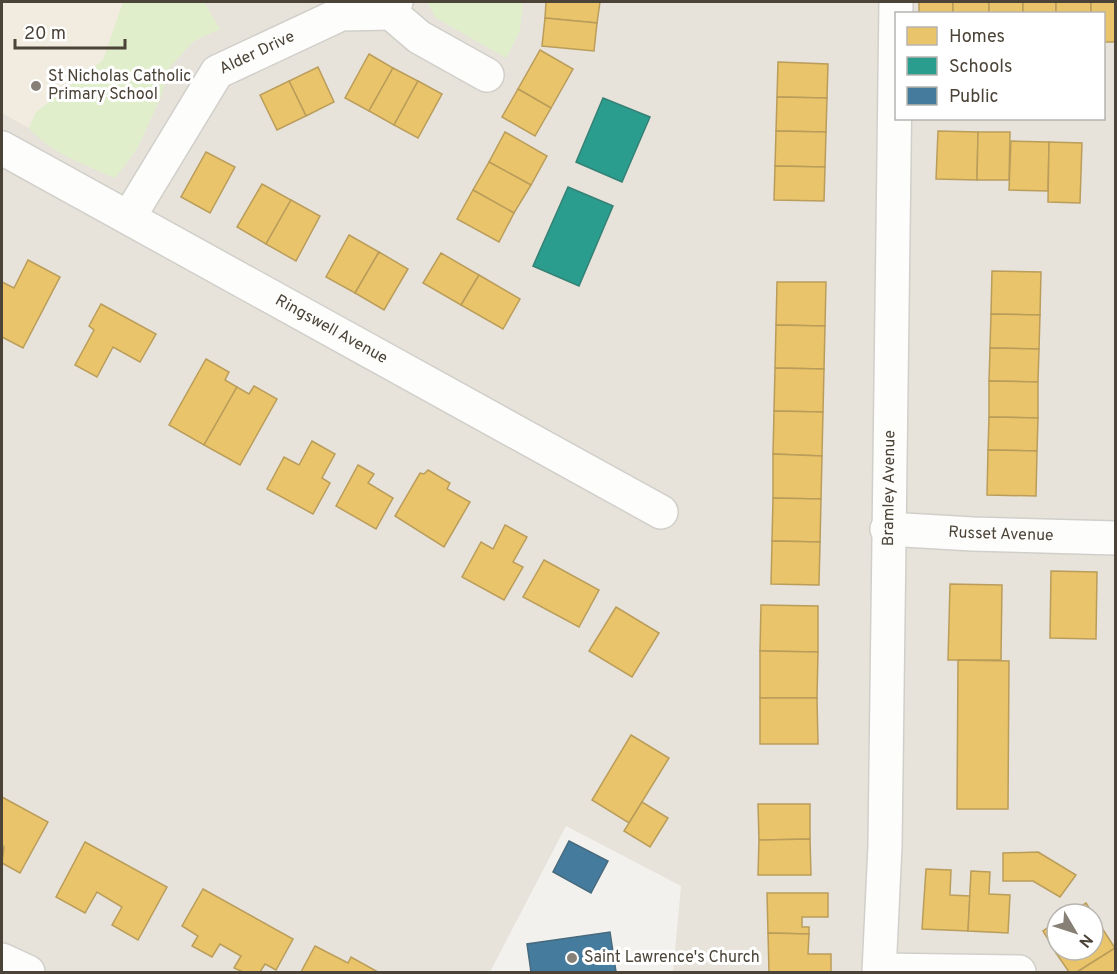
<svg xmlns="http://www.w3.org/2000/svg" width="1117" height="974" font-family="Overpass,sans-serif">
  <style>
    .residential { fill: #e7e3da; fill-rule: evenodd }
    .education { fill: #f1ecdf }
    .green { fill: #e1eecc }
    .homes { fill: #e9c46a; stroke: #ba9d5b; stroke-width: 1.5 }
    .schools { fill: #2a9d8f; stroke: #348275; stroke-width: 1.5 }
    .public { fill: #457b9d; stroke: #476a7e; stroke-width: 1.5 }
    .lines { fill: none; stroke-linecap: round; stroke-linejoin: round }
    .street-casing { stroke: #d1cfca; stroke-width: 36 }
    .street { stroke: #fdfdfc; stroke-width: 33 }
    .poi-dot { fill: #868077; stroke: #fff; stroke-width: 2 }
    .labels { text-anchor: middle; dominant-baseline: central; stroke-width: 6; stroke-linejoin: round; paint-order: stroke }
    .street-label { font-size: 16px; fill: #4b4337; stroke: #fff }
    .poi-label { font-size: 16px; fill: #4b4337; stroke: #fff; text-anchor: start }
  </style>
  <rect width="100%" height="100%" fill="#f3f1ed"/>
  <path class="residential" d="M123 2H1115V972H673L681 886 566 826 490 972H2V113L29 127 36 112 103 60ZM896 14H1104V118H896ZM1057 914H1093V950H1057Z"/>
  <polygon class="education" points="2,2 123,2 103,60 36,111 29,128 2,113"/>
  <g class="green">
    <path d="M123 2H204L220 29 194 41 170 67 161 97 137 149 115 178C84 164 52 154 29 128L36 112 103 60Z"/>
    <polygon points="427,2 523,2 520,31 506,58 436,18"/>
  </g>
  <g class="homes">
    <polygon points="546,2 600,2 597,23 545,18"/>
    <rect x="919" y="2" width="34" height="12"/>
    <rect x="953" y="2" width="36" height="12"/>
    <rect x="989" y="2" width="34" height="12"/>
    <rect x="1023" y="2" width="33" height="12"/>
    <rect x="1056" y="2" width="35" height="12"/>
    <polygon points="1091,2 1116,2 1116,42 1104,42 1104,14 1091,14"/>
    <polygon points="545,18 597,23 594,51 542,46"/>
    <polygon points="540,50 573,69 551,108 518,89"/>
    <polygon points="369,54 393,68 369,111 345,98"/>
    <polygon points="778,62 828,64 827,98 777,97"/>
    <polygon points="318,67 334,102 306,116 289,81"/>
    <polygon points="393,68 418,81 394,125 369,111"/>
    <polygon points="289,81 306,116 277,130 260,95"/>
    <polygon points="418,81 442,94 418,138 394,125"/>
    <polygon points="518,89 551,108 535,136 502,117"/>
    <polygon points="777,97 827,98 826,132 776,131"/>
    <polygon points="776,131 826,132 825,167 775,166"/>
    <polygon points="938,131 978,132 977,180 936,179"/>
    <polygon points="505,132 547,156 531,185 489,162"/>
    <polygon points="978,132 1010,132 1009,180 977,180"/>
    <polygon points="1011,141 1049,142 1048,191 1009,190"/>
    <polygon points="1049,142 1082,143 1080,203 1048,202"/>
    <polygon points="206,152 235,167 210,213 181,197"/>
    <polygon points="489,162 531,185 514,213 473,190"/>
    <polygon points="775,166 825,167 824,201 774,200"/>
    <polygon points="262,184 291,200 266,244 237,227"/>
    <polygon points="473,190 514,213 499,242 457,219"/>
    <polygon points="291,200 320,216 296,261 266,244"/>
    <polygon points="349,235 379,252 355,293 326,277"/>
    <polygon points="379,252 408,269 384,310 355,293"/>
    <polygon points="441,253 479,275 461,305 423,283"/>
    <polygon points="28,260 60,277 23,348 2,337 2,282 14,288"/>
    <polygon points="992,271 1041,272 1040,315 991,314"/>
    <polygon points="479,275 520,299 503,329 461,305"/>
    <polygon points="777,282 826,282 825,326 776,325"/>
    <polygon points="101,304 156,334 140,362 113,347 97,377 75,365 94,330 89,326"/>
    <polygon points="991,314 1040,315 1039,349 990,348"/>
    <polygon points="776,325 825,326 824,369 775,368"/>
    <polygon points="990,348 1039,349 1038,382 989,381"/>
    <polygon points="206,359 229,372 225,380 237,387 204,445 169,425"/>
    <polygon points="775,368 824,369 823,412 774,411"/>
    <polygon points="989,381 1038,382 1038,418 989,417"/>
    <polygon points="254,386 277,399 240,465 204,445 237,387 249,394"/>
    <polygon points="774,411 823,412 822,456 773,454"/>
    <polygon points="989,417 1038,418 1037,451 988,450"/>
    <polygon points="312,441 335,454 322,478 330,483 313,514 267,489 284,457 299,465"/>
    <polygon points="988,450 1037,451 1036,496 987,495"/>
    <polygon points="773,454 822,456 821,499 773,498"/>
    <polygon points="358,465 374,474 368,483 393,498 376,529 336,506"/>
    <polygon points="428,470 450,483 447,489 470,502 444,547 395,516 420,473 424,474"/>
    <polygon points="773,498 821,499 820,542 772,541"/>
    <polygon points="505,525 527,537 513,562 523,567 504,600 462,577 481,542 493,549"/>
    <polygon points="772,541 820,542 819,585 771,584"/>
    <polygon points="544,560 599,590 579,627 523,597"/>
    <polygon points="1051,571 1097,572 1096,639 1050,638"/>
    <polygon points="950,584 1002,585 1001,660 948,660"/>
    <polygon points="761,605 818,606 818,652 760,651"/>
    <polygon points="616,607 659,633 632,677 589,651"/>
    <polygon points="760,651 818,652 817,698 760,698"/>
    <polygon points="958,660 1009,661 1008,809 957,809"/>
    <polygon points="760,698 817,698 818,744 760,744"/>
    <polygon points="631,735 669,758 629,823 592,800"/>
    <polygon points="2,797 48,822 20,873 2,863 4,847 2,845"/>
    <polygon points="642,802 668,818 650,847 624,831"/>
    <polygon points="758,804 810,804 810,839 759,840"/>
    <polygon points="810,839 811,875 758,875 759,840"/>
    <polygon points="85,842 167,887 138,940 112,925 122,907 97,892 85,913 56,897"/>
    <polygon points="1038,852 1076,875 1060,897 1033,881 1003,881 1003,853"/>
    <polygon points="926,869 951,870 950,895 970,896 968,931 922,929"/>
    <polygon points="971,871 990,872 989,894 1010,895 1008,933 968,931"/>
    <polygon points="203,889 293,939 276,970 265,964 260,972 243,972 234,968 241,956 220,944 212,957 192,946 198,936 182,926"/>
    <polygon points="767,893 828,893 828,917 802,917 802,927 809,927 809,934 768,933"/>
    <polygon points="1086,903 1100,925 1093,929 1093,914 1068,914"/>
    <polygon points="1057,921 1057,950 1061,950 1056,953 1043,931"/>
    <polygon points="1100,925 1115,948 1077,972 1069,972 1056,953 1061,950 1093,950 1093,929"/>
    <polygon points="768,933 809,934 808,954 831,954 831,972 769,972"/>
    <polygon points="315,946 348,963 351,957 378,972 301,972"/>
    <polygon points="1115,948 1116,972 1077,972"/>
  </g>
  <g class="schools">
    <polygon points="603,98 650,117 622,182 576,162"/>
    <polygon points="568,187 613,206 579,286 533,266"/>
  </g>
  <g class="public">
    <polygon points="569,841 608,861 591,893 553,872"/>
    <polygon points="610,932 616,972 531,972 527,944"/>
  </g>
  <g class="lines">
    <g class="street-casing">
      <g id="street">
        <polyline points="391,13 419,37 487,75"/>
        <path id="s1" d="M2 148 661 512"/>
        <path id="s2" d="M129 217 217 72 341 14 391 13 396 2"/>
        <path id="s3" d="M887 529 973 534 1116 538"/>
        <polyline points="2,960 28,972"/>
        <polyline points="880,970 1019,972"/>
        <path id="s4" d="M879 972 885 846 896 2"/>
      </g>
    </g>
    <use href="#street" class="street"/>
  </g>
  <g class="poi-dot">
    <circle cx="36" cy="86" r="6"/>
    <circle cx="572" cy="958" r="6"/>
  </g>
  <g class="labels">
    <g class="street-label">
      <text stroke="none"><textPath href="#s2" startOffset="214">Alder Drive</textPath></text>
      <text stroke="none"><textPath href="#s1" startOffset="376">Ringswell Avenue</textPath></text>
      <text stroke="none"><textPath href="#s4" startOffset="484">Bramley Avenue</textPath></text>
      <text stroke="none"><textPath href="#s3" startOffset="114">Russet Avenue</textPath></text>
    </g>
    <g class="poi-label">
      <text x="48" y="77">St Nicholas Catholic<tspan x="48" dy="18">Primary School</tspan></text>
      <text x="584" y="958">Saint Lawrence's Church</text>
    </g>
  </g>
  <rect width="1117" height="974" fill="none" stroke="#4b4337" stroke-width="6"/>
  <rect x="895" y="12" width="210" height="108" fill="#ffffff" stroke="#b7b4af" stroke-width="1.5"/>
  <rect x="907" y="27" width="30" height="18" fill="#e9c46a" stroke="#b7b4af" stroke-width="1.5"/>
  <text x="949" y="42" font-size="18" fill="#4b4337">Homes</text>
  <rect x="907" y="57" width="30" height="18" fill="#2a9d8f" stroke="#b7b4af" stroke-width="1.5"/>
  <text x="949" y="72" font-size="18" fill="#4b4337">Schools</text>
  <rect x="907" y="87" width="30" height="18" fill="#457b9d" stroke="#b7b4af" stroke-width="1.5"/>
  <text x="949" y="102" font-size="18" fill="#4b4337">Public</text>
  <g transform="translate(1075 932) rotate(129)"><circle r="28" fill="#ffffff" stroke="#b7b4af" stroke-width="1.5"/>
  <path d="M0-4.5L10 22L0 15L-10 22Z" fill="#868077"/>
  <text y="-9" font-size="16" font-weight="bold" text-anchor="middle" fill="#4b4337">N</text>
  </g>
  <path d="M15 39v9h110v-9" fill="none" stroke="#4b4337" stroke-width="3"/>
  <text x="24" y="39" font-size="18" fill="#4b4337" stroke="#ffffff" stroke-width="4.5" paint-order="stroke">20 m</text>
</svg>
